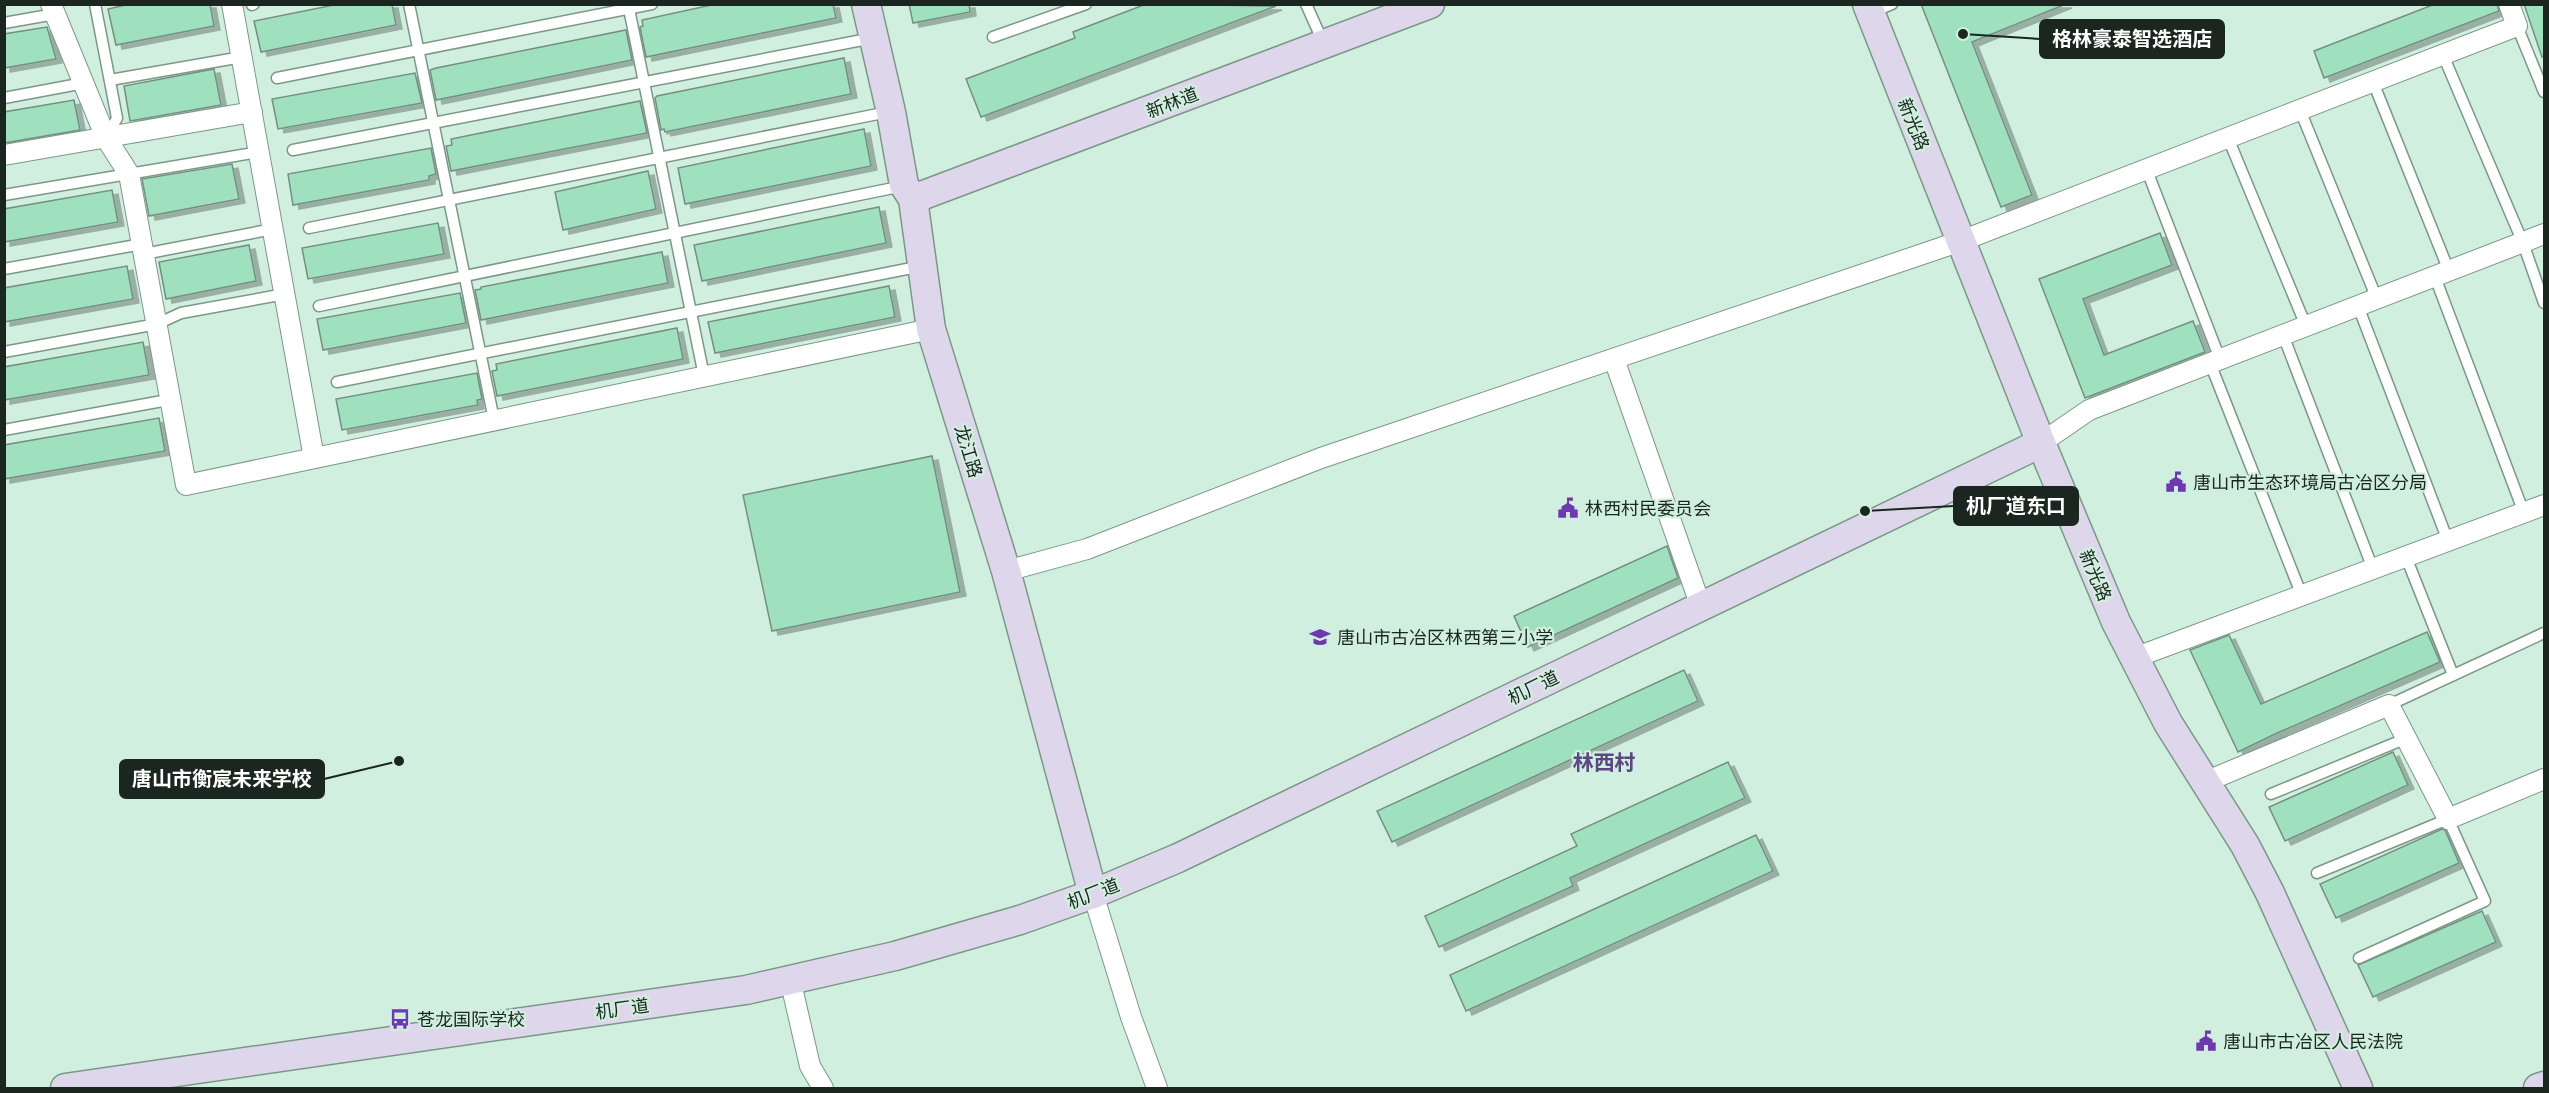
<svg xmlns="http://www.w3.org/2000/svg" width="2549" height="1093" font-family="'Noto Sans','Noto Sans SC',sans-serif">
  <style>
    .building { fill: #9fe0bf; stroke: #749081; stroke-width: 1.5; filter: url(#shadow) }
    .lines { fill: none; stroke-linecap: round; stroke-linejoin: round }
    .lane-casing { stroke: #7b9788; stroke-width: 13 }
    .street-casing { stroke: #7b9788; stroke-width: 22 }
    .secondary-casing { stroke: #7b9788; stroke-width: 31 }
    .lane { stroke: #fff; stroke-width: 10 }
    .street { stroke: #fff; stroke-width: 20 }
    .secondary { stroke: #ded7eb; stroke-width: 28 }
    .labels { text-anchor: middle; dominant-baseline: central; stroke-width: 4.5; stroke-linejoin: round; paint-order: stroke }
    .street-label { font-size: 18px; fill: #1b2620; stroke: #d1efdf }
    .poi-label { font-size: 18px; fill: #1b2620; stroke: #d1efdf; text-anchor: start }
    .quarter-label { font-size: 21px; font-weight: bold; fill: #5c4684; stroke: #d1efdf }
    .leader { fill: none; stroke: #1b2620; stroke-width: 2 }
    .callout-dot { fill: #1b2620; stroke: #d1efdf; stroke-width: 2 }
    .callout { fill: #1b2620; stroke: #1b2620; stroke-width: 2 }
    .callout-label { font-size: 20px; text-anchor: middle; font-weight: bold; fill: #fff }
  </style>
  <defs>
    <filter id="shadow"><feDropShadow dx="6" dy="4" stdDeviation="0" flood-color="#0004"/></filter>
  </defs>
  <rect width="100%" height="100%" fill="#d1efdf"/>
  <g class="building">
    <polygon points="130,4 210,4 214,26 116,45 108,9"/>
    <polygon points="339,4 392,4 396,25 261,52 254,21"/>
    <polygon points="716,4 833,4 836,18 646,57 640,27 643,26 642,20"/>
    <polygon points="909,4 969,4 970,12 913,23"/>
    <polygon points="1146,4 1276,6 981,117 966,79 1075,38 1073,32"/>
    <polygon points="1921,4 2066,4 1972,42 2032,195 2001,207"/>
    <polygon points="2435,4 2497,4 2499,11 2324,78 2314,51"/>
    <polygon points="2524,4 2544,4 2544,56 2542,57"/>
    <polygon points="47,27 56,59 4,68 4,34"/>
    <polygon points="626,30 632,60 436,100 430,70 436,68"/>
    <polygon points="844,58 851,94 665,132 664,129 661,130 655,98 657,96"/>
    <polygon points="214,69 221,105 130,121 124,86"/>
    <polygon points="415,73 422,103 278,129 272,99"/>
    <polygon points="74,100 80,130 4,143 4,112"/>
    <polygon points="640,101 647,133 451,171 446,146 452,145 451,139"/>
    <polygon points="864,129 871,166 685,204 678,168"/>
    <polygon points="431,148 436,174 429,176 429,180 293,205 288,174"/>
    <polygon points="232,164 239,199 149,216 142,179"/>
    <polygon points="648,171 656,209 563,230 555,192"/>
    <polygon points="112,190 118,222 4,242 4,209"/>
    <polygon points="879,207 886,243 702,281 694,245"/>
    <polygon points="438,223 444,254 308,279 302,248"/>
    <polygon points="2160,233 2172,265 2083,299 2104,355 2193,321 2205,352 2085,398 2039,279"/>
    <polygon points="249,245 256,281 166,299 159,262"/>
    <polygon points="662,252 668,283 481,320 475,290 481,289 481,287"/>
    <polygon points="127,266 133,299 4,322 4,288"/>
    <polygon points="889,286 895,317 715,353 708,322"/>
    <polygon points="460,293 466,323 323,350 317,319"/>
    <polygon points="677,328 683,359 497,396 492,371 497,370 496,364"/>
    <polygon points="143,342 149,375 4,400 4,367"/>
    <polygon points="477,373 482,399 477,400 478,405 342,430 336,399"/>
    <polygon points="159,418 165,451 4,479 4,445"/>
    <polygon points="932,456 960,592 772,631 743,495"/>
    <polygon points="1667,546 1678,578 1528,647 1514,616"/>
    <polygon points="2427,632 2440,662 2275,734 2238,752 2190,650 2229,635 2261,704"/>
    <polygon points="1684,670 1698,701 1392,842 1377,811"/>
    <polygon points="2393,752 2408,785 2285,841 2269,807"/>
    <polygon points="1728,762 1745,798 1570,878 1573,886 1439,947 1425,916 1577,846 1571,834"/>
    <polygon points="2442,829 2445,830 2459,863 2336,918 2320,884"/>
    <polygon points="1756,835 1773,871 1466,1011 1450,975"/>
    <polygon points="2482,911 2496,942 2373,997 2358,965"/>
  </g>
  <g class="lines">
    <g class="lane-casing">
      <g id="lane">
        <polyline points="95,4 117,118 107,137"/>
        <polyline points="409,4 494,420"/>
        <polyline points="628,4 704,376"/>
        <polyline points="1306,4 1323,42"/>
        <polyline points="252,5 254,4"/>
        <polyline points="1871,13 1892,4"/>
        <polyline points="4,23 55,14"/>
        <polyline points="2517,26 2544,92"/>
        <polyline points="993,37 1086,4"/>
        <polyline points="2443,55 2523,243 2544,303"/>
        <polyline points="277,78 652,4"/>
        <polyline points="110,80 242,57"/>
        <polyline points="2373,82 2449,271"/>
        <polyline points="4,98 84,83"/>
        <polyline points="2300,110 2377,299"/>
        <polyline points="2228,138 2306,326"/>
        <polyline points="293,150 873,38"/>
        <polyline points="2146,168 2220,359"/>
        <polyline points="4,195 259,152"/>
        <polyline points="309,228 888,112"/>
        <polyline points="144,254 273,229"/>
        <polyline points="4,269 142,244"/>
        <polyline points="2435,277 2524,513"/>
        <polyline points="319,306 903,186"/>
        <polyline points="2358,306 2448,541"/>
        <polyline points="2283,335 2373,569"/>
        <polyline points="4,352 157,324 181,313 285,294"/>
        <polyline points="2210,363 2302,596"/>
        <polyline points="337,382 922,266"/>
        <polyline points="4,430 168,400"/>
        <polyline points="2406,557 2453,675"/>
        <polyline points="2389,705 2544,633"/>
        <polyline points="2271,794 2407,738"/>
        <polyline points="2317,873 2448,819 2485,901 2359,958"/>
      </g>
    </g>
    <g class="street-casing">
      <g id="street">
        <polyline points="51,4 106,138 129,174 186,485 931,329"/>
        <polyline points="232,4 314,458"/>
        <polyline points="4,155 252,112"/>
        <polyline points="1614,359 1701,607"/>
        <polyline points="2041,443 2089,410 2544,234"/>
        <polyline points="1006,571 1087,549 1321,458 1961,241 2517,26 2509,4"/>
        <polyline points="2134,658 2544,505"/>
        <polyline points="2205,782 2389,705 2448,819 2544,779"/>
        <polyline points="1093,894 1131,1017 1157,1088"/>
        <polyline points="790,979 810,1066 823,1088"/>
      </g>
    </g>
    <g class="secondary-casing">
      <g id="secondary">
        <polyline points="866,4 891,112 904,185 913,199 931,329 1006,571 1093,894"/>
        <polyline points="1867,4 2041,443 2116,622 2168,723 2245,845 2270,893 2358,1088"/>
        <polyline points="913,199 1430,4"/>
        <polyline points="65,1088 746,990 895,956 1020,920 1093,894 1178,858 2041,443"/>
        <polyline points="2538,1088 2544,1086"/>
      </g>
    </g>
    <use href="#lane" class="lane"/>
    <use href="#street" class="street"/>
    <use href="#secondary" class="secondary"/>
  </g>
  <defs>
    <g id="civic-bare" transform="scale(1.62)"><path d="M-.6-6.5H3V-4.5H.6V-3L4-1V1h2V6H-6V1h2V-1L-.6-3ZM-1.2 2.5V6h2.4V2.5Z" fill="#6c39b0" stroke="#d1efdf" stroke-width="2.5" paint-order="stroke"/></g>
    <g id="school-bare" transform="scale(1.62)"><path d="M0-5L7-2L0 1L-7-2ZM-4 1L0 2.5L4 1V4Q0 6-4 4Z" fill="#6c39b0" stroke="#d1efdf" stroke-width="2.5" paint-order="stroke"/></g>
    <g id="bus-bare" transform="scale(1.62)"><path d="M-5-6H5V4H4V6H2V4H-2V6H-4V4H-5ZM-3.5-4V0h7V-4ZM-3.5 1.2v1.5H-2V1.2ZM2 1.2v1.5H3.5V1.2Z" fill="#6c39b0" stroke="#d1efdf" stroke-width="2.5" paint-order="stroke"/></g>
  </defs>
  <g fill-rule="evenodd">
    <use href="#civic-bare" x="2176" y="482"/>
    <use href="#civic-bare" x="1568" y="508"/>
    <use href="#school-bare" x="1320" y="637"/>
    <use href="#bus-bare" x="400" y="1019"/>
    <use href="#civic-bare" x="2206" y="1041"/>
  </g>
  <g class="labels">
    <g class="street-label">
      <text transform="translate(1172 102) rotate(-21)">新林道</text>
      <text transform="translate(1914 124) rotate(68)">新光路</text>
      <text transform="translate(969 451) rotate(73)">龙江路</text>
      <text transform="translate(2096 575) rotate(67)">新光路</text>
      <text transform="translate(1533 687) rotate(-26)">机厂道</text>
      <text transform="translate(1093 893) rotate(-21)">机厂道</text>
      <text transform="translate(622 1008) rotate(-8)">机厂道</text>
    </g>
    <g class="poi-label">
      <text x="2193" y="482">唐山市生态环境局古冶区分局</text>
      <text x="1585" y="508">林西村民委员会</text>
      <text x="1337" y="637">唐山市古冶区林西第三小学</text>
      <text x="417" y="1019">苍龙国际学校</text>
      <text x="2223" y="1041">唐山市古冶区人民法院</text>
    </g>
    <g class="quarter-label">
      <text x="1604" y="762">林西村</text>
    </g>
  </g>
  <path class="leader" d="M1963 34L2040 39M1865 511L1954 506M399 761L324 779"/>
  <g class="callout-dot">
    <circle cx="1963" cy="34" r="6"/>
    <circle cx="1865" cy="511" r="6"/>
    <circle cx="399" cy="761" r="6"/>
  </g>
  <g class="callout">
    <rect x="2040" y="20" width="184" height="38" rx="6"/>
    <rect x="1954" y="487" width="124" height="38" rx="6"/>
    <rect x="120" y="760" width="204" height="38" rx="6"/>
  </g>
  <g class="callout-label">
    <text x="2132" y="46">格林豪泰智选酒店</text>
    <text x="2016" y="513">机厂道东口</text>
    <text x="222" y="786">唐山市衡宸未来学校</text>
  </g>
  <rect width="2549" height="1093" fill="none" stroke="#1b2620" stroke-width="12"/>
</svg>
